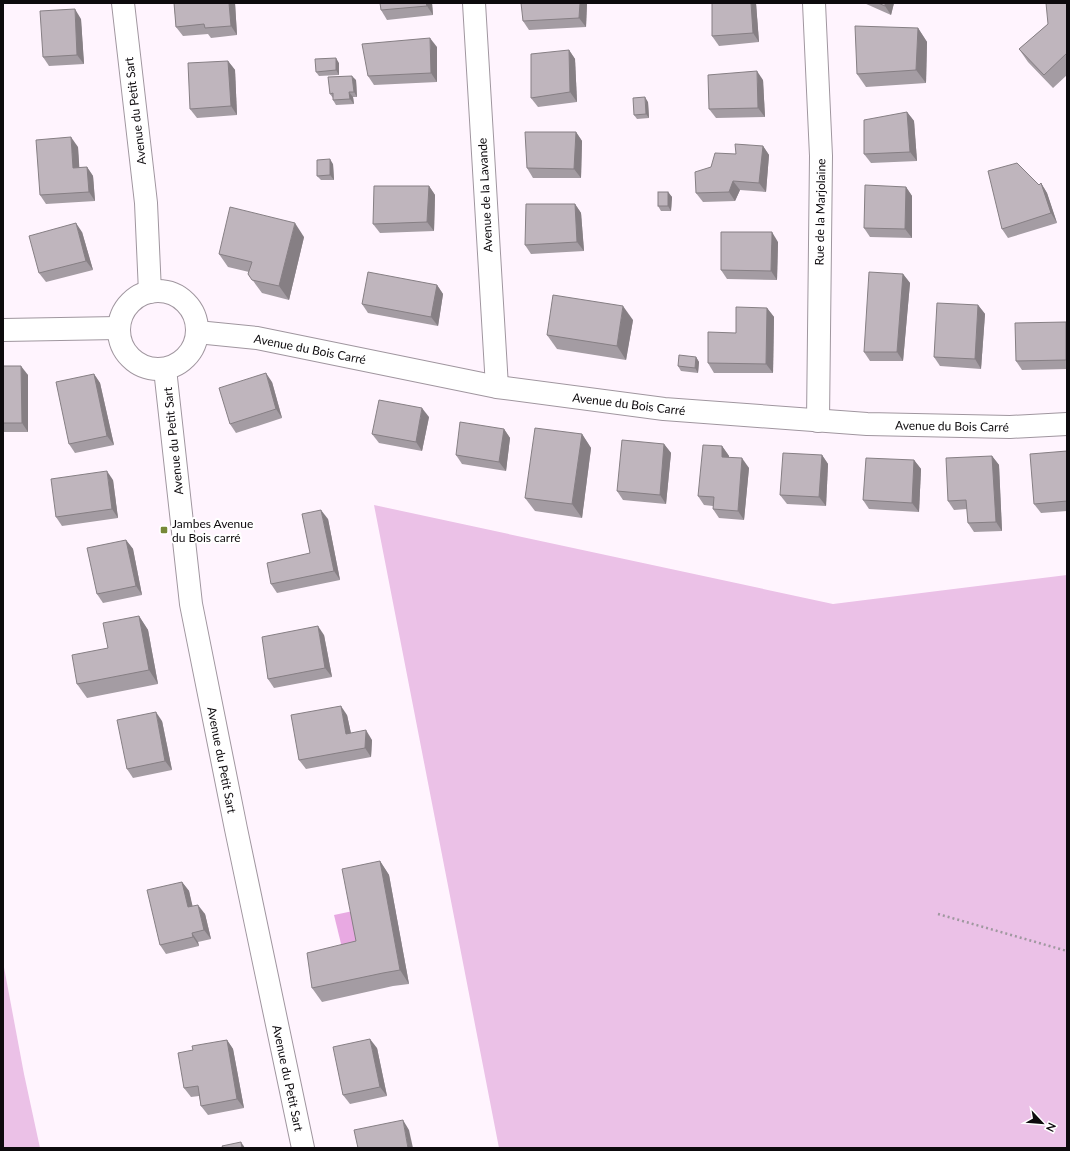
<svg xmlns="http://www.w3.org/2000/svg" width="1070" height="1151" font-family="Lato,sans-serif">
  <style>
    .green { fill: #ebc1e7 }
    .water { fill: #e8a9e2 }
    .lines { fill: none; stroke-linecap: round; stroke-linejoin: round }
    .minor-casing { stroke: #a0969f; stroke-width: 24 }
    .path { stroke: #9f989f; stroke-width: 2.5; stroke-dasharray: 2 3; stroke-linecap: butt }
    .minor { stroke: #fff; stroke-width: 22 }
    .wall { fill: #a49ca3 }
    .shaded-wall { fill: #867f84 }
    .building { fill: #bfb5bd; stroke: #867f84 }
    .poi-dot { fill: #778838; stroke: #fff; stroke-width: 1.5 }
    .labels { text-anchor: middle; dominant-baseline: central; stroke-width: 4; stroke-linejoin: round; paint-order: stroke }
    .street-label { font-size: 12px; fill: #0d0a0d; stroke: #fff }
    .poi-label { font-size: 12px; fill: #0d0a0d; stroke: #fff; text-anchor: start }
  </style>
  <rect width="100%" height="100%" fill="#fff4fe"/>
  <g class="green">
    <polygon points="374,505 833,604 1067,575 1067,1148 499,1148"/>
    <polygon points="3,962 24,1074 40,1148 3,1148"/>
  </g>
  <polygon class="water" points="353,911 362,952 344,956 334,915"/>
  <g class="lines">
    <g class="minor-casing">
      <g id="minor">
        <polyline points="123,3 146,203 150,292"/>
        <polyline points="474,3 497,387"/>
        <polyline points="814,3 821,156 818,421"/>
        <circle cx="158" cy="330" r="39"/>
        <polyline points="3,330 118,328"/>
        <polyline points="197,332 257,338 497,387 664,409 867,424 1010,427 1067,424"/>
        <polyline points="165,369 191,604 236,829 303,1148"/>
      </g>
    </g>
    <polyline class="path" points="938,914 1067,951"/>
    <use href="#minor" class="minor"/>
  </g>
  <g class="wall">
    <polygon points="174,3 235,3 237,35 211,38 208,34 183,36 176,27"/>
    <polygon points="432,3 433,15 387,20 381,10"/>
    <polygon points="587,3 586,27 529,30 523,21"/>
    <polygon points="756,3 759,42 719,46 712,36"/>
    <polygon points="864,3 894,3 891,15"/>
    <polygon points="1067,3 1067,75 1053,88 1028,62 1019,49 1048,24"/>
    <polygon points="81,19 84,64 49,66 43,57"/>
    <polygon points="918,28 927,42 926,83 866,87 857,74"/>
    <polygon points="437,47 437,82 374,85 368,76"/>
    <polygon points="569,50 575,59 577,102 538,107 531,98"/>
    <polygon points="228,61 235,70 237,115 197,118 190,109"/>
    <polygon points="339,63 339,75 319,76 316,72"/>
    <polygon points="356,80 357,97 353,97 354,104 336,105 333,100 333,98 330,94"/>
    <polygon points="763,80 765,117 716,118 709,109"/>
    <polygon points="648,102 649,118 637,119 634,115"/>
    <polygon points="907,112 914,121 917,161 871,163 864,154"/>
    <polygon points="576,132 582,141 581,178 533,178 527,168"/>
    <polygon points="763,146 769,155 766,192 740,190 735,201 703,202 696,193 711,167 736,154"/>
    <polygon points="78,147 79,168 87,167 93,176 95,201 46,204 40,195"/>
    <polygon points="333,164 334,180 321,180 317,176"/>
    <polygon points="1041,183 1047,193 1057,223 1008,238 1002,229"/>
    <polygon points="429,186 435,195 434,231 380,233 373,224"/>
    <polygon points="906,187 912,196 912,238 870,237 864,228"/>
    <polygon points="668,192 672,197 671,211 661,211 658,206"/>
    <polygon points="575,204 581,213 584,251 531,254 525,245"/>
    <polygon points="82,232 93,270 46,282 39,273"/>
    <polygon points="304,237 289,300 262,293 248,274 249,272 228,267 219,254"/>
    <polygon points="778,242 777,280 727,279 721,270"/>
    <polygon points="903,274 910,283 903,361 870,361 864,352"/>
    <polygon points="437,285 443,294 438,326 368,313 362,304"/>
    <polygon points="978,305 985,314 981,369 940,366 934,357"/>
    <polygon points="767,308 774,317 773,373 714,373 708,363 736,333"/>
    <polygon points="633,320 626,360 557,349 547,335"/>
    <polygon points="1066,322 1067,324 1067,369 1022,370 1016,361"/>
    <polygon points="696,357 699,362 698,373 681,371 678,366"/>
    <polygon points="3,366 28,375 28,432 3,432"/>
    <polygon points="94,374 100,383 114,445 75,453 69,444"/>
    <polygon points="272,382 282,418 236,433 230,424"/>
    <polygon points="429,417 422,451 379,443 372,434"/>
    <polygon points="504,429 510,438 506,471 462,464 456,455"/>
    <polygon points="582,434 591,448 582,518 535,511 525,498"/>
    <polygon points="664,444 671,453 666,504 623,500 617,491"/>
    <polygon points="722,446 729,456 729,457 749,468 744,520 719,518 713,509 713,506 704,505 698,496"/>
    <polygon points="1067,451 1067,511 1041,513 1034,504"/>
    <polygon points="822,455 828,464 826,506 787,504 780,495"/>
    <polygon points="992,456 999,465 1002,531 974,532 968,523 967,509 954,510 948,501"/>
    <polygon points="914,460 921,469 919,512 869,509 863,500"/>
    <polygon points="113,480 118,518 62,526 56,517"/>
    <polygon points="328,519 340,580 277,593 271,584 310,553"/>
    <polygon points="126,540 133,549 142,595 103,603 97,594"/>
    <polygon points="139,616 148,630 158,684 87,698 77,684 108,648"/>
    <polygon points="324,635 332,677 274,688 268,679"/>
    <polygon points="347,715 351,733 372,740 371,757 306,769 299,760"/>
    <polygon points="162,721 172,770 133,778 127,769"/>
    <polygon points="380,861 389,875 409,984 393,986 322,1002 312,988 356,941"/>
    <polygon points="182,882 189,891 192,906 205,914 211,939 198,942 199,946 166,954 160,945"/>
    <polygon points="227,1040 233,1049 244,1108 208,1115 201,1106 199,1096 191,1097 184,1088 193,1050"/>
    <polygon points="377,1048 387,1096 350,1104 343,1095"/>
  </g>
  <g class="shaded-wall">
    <polygon points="229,3 235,3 237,35 231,26"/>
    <polygon points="426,3 432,3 433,15 427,6"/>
    <polygon points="580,3 587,3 586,27 579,18"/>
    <polygon points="751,3 756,3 759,42 753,33"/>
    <polygon points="885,3 894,3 891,15 885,6"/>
    <polygon points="75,9 81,19 84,64 77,55"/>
    <polygon points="918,28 927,42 926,83 916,70"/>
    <polygon points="430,38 437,47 437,82 431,73"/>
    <polygon points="569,50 575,59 577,102 570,92"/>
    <polygon points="336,58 339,63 339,75 336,70"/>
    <polygon points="228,61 235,70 237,115 231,106"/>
    <polygon points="757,71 763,80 765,117 758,108"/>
    <polygon points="352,76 356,80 357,97 354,92"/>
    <polygon points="349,92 353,97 354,104 350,99"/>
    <polygon points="645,97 648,102 649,118 646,114"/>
    <polygon points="907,112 914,121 917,161 910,152"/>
    <polygon points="576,132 582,141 581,178 574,169"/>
    <polygon points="71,137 78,147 80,177 73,168"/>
    <polygon points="763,146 769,155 766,192 759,183"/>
    <polygon points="330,159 333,164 334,180 330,175"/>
    <polygon points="87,167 93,176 95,201 89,192"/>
    <polygon points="733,181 740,190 735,201 729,192"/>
    <polygon points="1041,183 1047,193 1057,223 1051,213"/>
    <polygon points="429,186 435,195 434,231 427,222"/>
    <polygon points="906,187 912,196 912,238 905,229"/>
    <polygon points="668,192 672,197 671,211 668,206"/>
    <polygon points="575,204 581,213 584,251 577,242"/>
    <polygon points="76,223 82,232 93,270 86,261"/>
    <polygon points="295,223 304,237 289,300 279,286"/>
    <polygon points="772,232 778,242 777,280 771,271"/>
    <polygon points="903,274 910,283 903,361 897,352"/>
    <polygon points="437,285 443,294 438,326 431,317"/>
    <polygon points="978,305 985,314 981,369 975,359"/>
    <polygon points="623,306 633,320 626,360 617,346"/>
    <polygon points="767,308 774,317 773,373 766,364"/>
    <polygon points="1066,322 1067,324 1067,361 1066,360"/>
    <polygon points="696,357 699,362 698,373 695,368"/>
    <polygon points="21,366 28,375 28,432 22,423"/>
    <polygon points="266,373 272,382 282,418 276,409"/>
    <polygon points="94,374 100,383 114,445 107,436"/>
    <polygon points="422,408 429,417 422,451 416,442"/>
    <polygon points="504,429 510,438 506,471 499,462"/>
    <polygon points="582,434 591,448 582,518 572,504"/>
    <polygon points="664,444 671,453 666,504 660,495"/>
    <polygon points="722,446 729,456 728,466 722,457"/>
    <polygon points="822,455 828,464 826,506 819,497"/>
    <polygon points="992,456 999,465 1002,531 996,522"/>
    <polygon points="742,458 749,468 744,520 738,511"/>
    <polygon points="914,460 921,469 919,512 912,503"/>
    <polygon points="107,471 113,480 118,518 112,509"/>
    <polygon points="321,510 328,519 340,580 334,571"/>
    <polygon points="126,540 133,549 142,595 136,586"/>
    <polygon points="139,616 148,630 158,684 149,670"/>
    <polygon points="318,626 324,635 332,677 325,668"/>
    <polygon points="341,706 347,715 353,743 346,734"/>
    <polygon points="156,712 162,721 172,770 165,761"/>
    <polygon points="366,730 372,740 371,757 365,748"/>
    <polygon points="380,861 389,875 409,984 400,970"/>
    <polygon points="182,882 189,891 195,916 188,907"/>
    <polygon points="198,905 205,914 211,939 204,930"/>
    <polygon points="192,933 198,942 199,946 193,937"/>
    <polygon points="370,1039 377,1048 387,1096 380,1087"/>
    <polygon points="227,1040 233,1049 244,1108 237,1099"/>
    <polygon points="403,1120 409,1130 413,1148 408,1148"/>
    <polygon points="241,1142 245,1148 242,1148"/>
  </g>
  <g class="building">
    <polygon points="174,3 229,3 231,26 205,28 204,24 176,27"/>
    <polygon points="380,3 426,3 427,6 381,10"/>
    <polygon points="521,3 580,3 579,18 523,21"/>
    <polygon points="712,3 751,3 753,33 712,36"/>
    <polygon points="878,3 885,3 885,6"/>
    <polygon points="1046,3 1067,3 1067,53 1044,75 1019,49 1048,24"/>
    <polygon points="75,9 77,55 43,57 40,11"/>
    <polygon points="855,26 918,28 916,70 857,74"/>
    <polygon points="430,38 431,73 368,76 362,44"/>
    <polygon points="569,50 570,92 531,98 531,54"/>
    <polygon points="336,58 336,70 316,72 315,59"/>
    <polygon points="228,61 231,106 190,109 188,63"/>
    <polygon points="757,71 758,108 709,109 708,75"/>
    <polygon points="352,76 354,92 349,92 350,99 333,100 333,93 330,94 328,77"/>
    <polygon points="645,97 646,114 634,115 633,98"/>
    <polygon points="907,112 910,152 864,154 864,120"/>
    <polygon points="525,132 576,132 574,169 527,168"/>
    <polygon points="71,137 73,168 87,167 89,192 40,195 36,140"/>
    <polygon points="735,144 763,146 759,183 733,181 729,192 696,193 695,172 711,167 715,153 736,154"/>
    <polygon points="330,159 330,175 317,176 317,160"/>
    <polygon points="1017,163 1039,185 1041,183 1051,213 1002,229 988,171"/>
    <polygon points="865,185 906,187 905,229 864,228"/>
    <polygon points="374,186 429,186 427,222 373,224"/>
    <rect x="658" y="192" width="10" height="14"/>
    <polygon points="526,204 575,204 577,242 525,245"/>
    <polygon points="230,207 295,223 279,286 252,280 248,274 252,262 219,254"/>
    <polygon points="76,223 86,261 39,273 29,236"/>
    <polygon points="721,232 772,232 771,271 721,270"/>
    <polygon points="368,272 437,285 431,317 362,304"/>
    <polygon points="869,272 903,274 897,352 864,352"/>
    <polygon points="553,295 623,306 617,346 547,335"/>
    <polygon points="937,303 978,305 975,359 934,357"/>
    <polygon points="736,307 767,308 766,364 708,363 708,332 736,333"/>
    <polygon points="1066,322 1066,360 1016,361 1015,323"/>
    <polygon points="679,355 696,357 695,368 678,366"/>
    <polygon points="3,366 21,366 22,423 3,423"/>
    <polygon points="266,373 276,409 230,424 219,388"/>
    <polygon points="94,374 107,436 69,444 56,382"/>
    <polygon points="379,400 422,408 416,442 372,434"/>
    <polygon points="460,422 504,429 499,462 456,455"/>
    <polygon points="535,428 582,434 572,504 525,498"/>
    <polygon points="622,440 664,444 660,495 617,491"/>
    <polygon points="703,445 722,446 722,457 742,458 738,511 713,509 714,497 698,496"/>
    <polygon points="1067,451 1067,501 1034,504 1030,454"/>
    <polygon points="783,453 822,455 819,497 780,495"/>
    <polygon points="992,456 996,522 968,523 966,500 948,501 946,458"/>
    <polygon points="866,458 914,460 912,503 863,500"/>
    <polygon points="107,471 112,509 56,517 51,479"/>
    <polygon points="321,510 334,571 271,584 267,563 310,553 302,514"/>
    <polygon points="126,540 136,586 97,594 87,548"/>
    <polygon points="139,616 149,670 77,684 72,655 108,648 103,623"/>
    <polygon points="318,626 325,668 268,679 262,637"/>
    <polygon points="341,706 346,734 366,730 365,748 299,760 291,715"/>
    <polygon points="156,712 165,761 127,769 117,720"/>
    <polygon points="380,861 400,970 383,973 312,988 307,953 356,941 342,869"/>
    <polygon points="182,882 188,907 198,905 204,930 192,933 193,937 160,945 147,890"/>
    <polygon points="370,1039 380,1087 343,1095 333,1047"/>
    <polygon points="227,1040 237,1099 201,1106 198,1086 184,1088 178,1053 193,1050 192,1046"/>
    <polygon points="403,1120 408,1148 358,1148 354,1130"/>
    <polygon points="241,1142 242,1148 223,1148 222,1146"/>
  </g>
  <rect class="poi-dot" x="160" y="526" width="8" height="8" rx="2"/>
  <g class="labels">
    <g class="street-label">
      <text transform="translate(135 111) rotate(-97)">Avenue du Petit Sart</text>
      <text transform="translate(485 195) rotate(-93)">Avenue de la Lavande</text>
      <text transform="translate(820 212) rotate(-89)">Rue de la Marjolaine</text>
      <text transform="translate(310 349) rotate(11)">Avenue du Bois Carré</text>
      <text transform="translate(629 404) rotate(7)">Avenue du Bois Carré</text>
      <text transform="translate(952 426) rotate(1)">Avenue du Bois Carré</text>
      <text transform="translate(173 441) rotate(-96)">Avenue du Petit Sart</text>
      <text transform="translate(222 760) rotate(79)">Avenue du Petit Sart</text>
      <text transform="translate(288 1078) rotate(78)">Avenue du Petit Sart</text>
    </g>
    <g class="poi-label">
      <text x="172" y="523">Jambes Avenue<tspan x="172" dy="14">du Bois carré</tspan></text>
    </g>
  </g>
  <rect width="1070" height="1151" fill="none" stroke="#0d0a0d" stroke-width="8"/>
  <g transform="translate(1042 1123) rotate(116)" stroke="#ffffff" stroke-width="3" paint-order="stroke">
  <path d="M0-3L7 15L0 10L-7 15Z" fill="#0d0a0d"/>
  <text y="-6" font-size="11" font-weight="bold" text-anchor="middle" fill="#0d0a0d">N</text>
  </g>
</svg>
